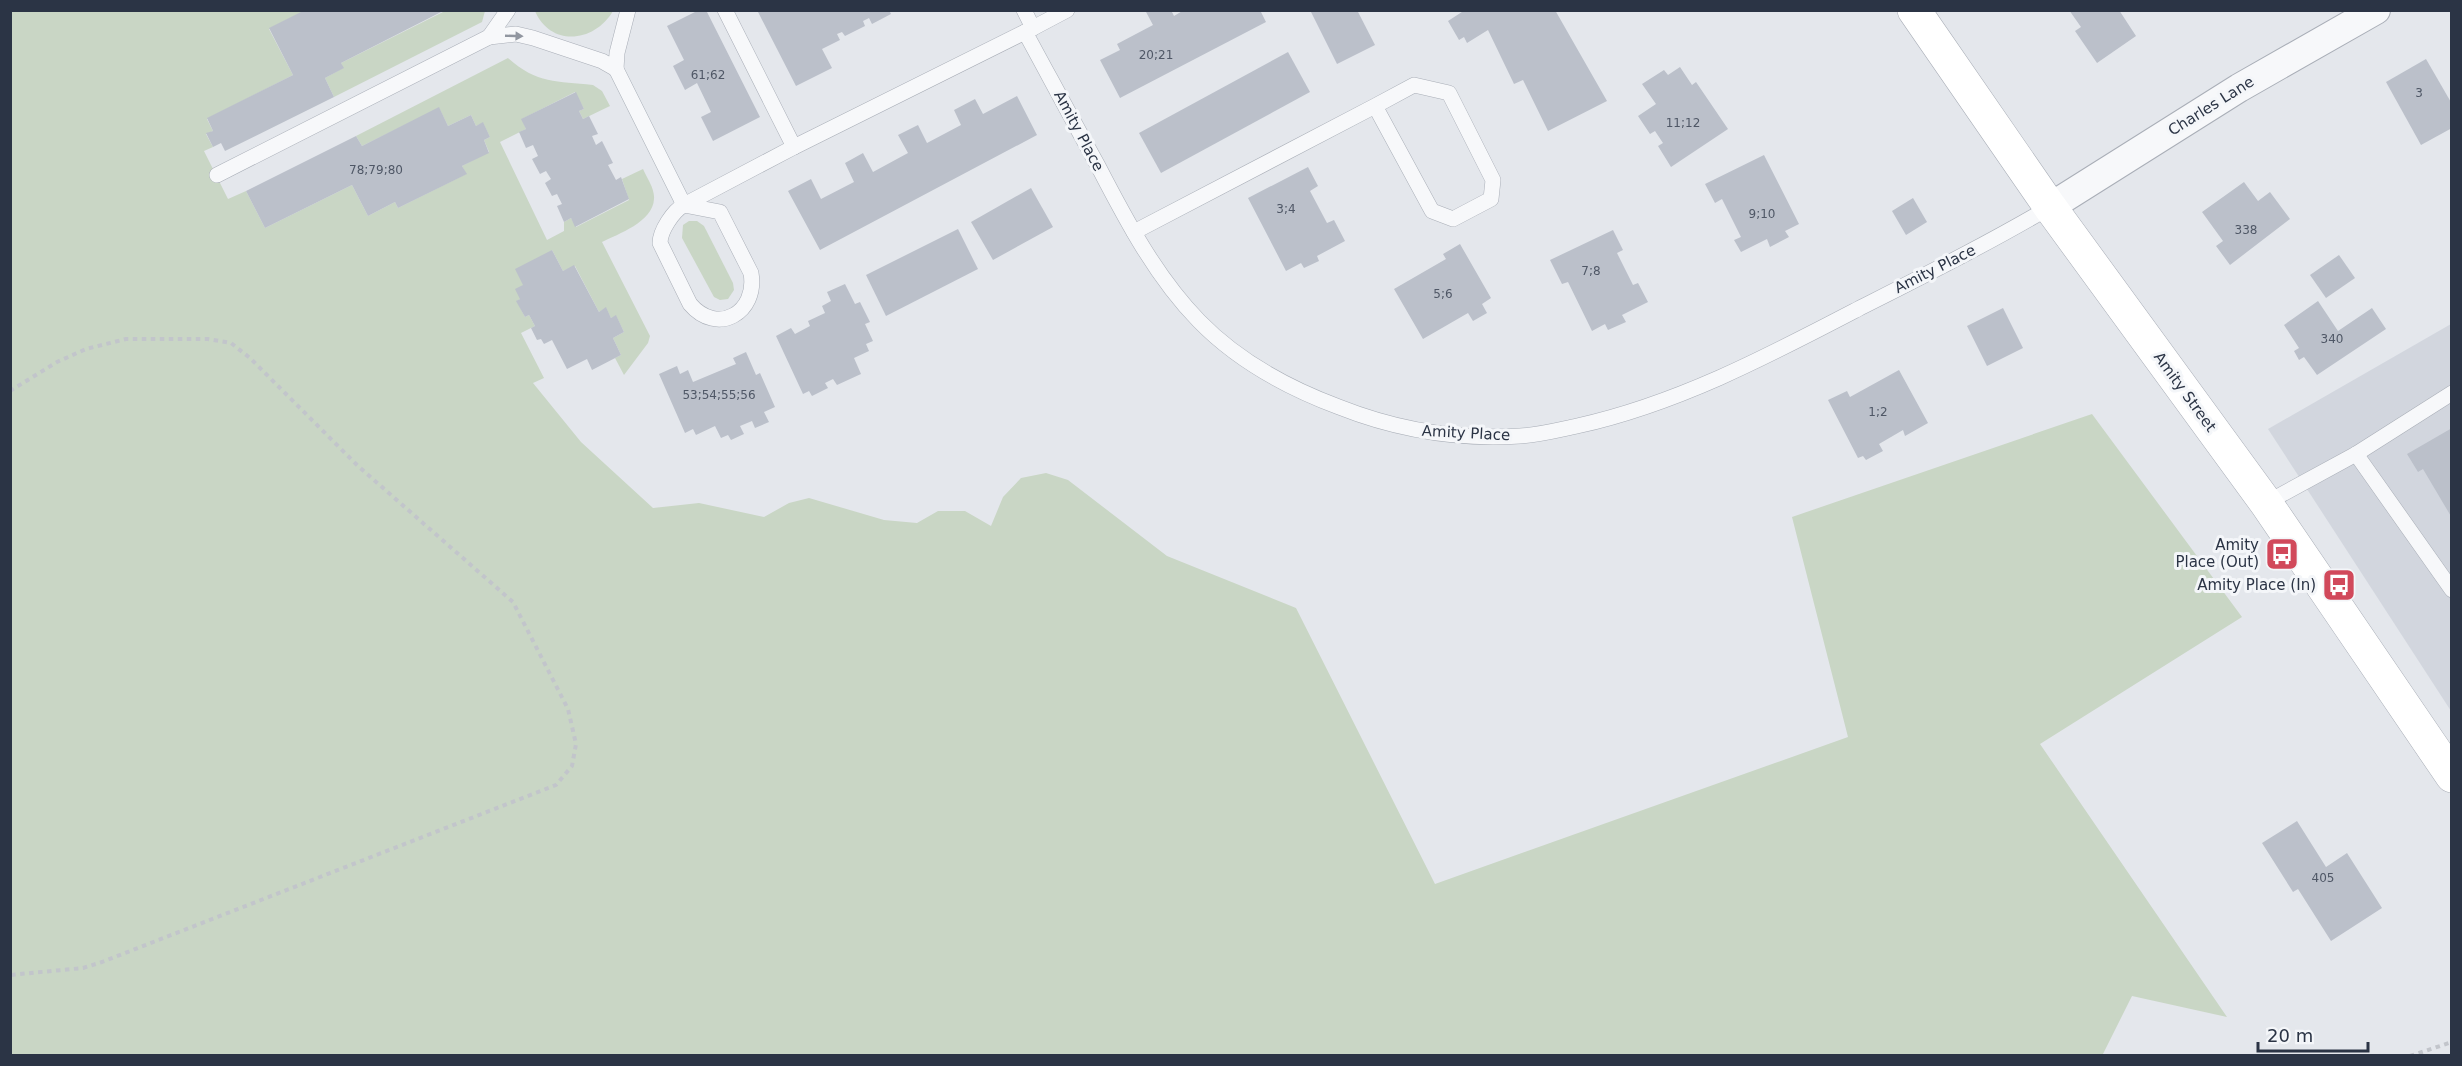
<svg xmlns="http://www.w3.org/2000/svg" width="2462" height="1066" font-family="'DejaVu Sans',sans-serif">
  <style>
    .built { fill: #d2d6de }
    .green { fill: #c9d6c5 }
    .building { fill: #bbc0ca }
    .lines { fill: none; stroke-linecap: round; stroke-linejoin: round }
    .service-casing { stroke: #a9aeb7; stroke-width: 16 }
    .minor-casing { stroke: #a9aeb7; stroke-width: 30 }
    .secondary-casing { stroke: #a9aeb7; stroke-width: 34 }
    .path { stroke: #c2c5cb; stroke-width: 4; stroke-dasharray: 4.5 4.5; stroke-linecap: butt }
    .service { stroke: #f7f8fa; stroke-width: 15 }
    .minor { stroke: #f7f8fa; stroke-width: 28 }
    .secondary { stroke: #fff; stroke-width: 33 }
    .oneway { fill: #9196a0 }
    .labels { text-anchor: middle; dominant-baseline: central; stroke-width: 6; stroke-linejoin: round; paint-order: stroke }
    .number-label { font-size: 12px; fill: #4f5766 }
    .street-label { font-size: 15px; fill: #2b3445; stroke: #f4f6f9 }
    .poi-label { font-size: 15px; fill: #2b3445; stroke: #f4f6f9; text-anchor: end }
  </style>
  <rect width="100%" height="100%" fill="#e4e7ec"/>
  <polygon class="built" points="2451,324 2451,711 2268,429"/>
  <g class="green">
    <path d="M10 11H305L269 29 293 75 207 119 213 131 206 134 213 147 204 151 228 199 246 191 265 228 352 185 368 216 395 202 398 208 466 174 462 166 489 152 484 140 490 137 483 123 476 126 471 115 448 126 439 108 362 146 356 136 508 58C537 84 557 81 593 85L602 91 610 106 583 119 579 111 584 109 575 92 522 119 526 129 500 142 547 240 564 231V222L571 218 576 227 629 200 622 179 643 169C647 178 655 189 654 199 653 222 618 234 602 242L650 336 648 343 624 375 615 358 621 355 613 338 624 332 616 316 611 318 606 308 599 312 575 266 563 271 552 250 523 285 520 299 517 301 525 317 529 315 535 326 521 333 544 378 533 383 581 442 653 508 699 503 764 517 789 503 809 498 884 520 917 523 938 511H965L991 526 1003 497 1021 478 1046 473 1068 480 1167 556 1296 608 1435 884 1848 737 1792 517 2092 414 2242 617 2040 744 2227 1017 2132 996 2102 1056 11 1055Z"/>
    <polygon points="445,11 485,11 482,22 334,97 325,78 343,68 341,63"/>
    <path d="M535 11H613C595 42 551 48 535 11Z"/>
    <polygon points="689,221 697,221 704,226 733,283 734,290 728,299 720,300 714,297 682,238 683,225"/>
  </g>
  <g class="building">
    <polygon points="305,10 445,10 341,63 344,68 325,78 334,97 225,151 221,143 213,147 206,133 213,131 207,118 293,75 269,28"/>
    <polygon points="699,10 706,10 760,117 713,141 701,117 711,112 697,83 685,90 673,66 684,60 667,26"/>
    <polygon points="757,10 889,10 891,14 872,24 869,18 863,21 865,26 845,36 842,32 837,34 840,40 822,49 832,68 796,86"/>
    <polygon points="1145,10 1171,10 1174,16 1184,10 1260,10 1266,22 1120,98 1100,60 1120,50 1117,44 1153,25"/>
    <polygon points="1310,10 1357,10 1375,45 1337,64"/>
    <polygon points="1465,10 1555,10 1607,101 1548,131 1523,80 1514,84 1488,30 1467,43 1464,37 1459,40 1448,21"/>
    <polygon points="2069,10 2119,10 2136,36 2097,63 2075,31 2081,27"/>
    <polygon points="1288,52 1310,92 1161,173 1139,133"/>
    <polygon points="2426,59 2452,104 2452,128 2421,145 2386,82"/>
    <polygon points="1680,67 1692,85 1696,82 1728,129 1671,167 1658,146 1663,143 1655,131 1650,134 1638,116 1656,104 1642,84 1664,70 1668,75"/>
    <polygon points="576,92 584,109 579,111 583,119 589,116 598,134 592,136 596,145 602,141 613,163 608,165 616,180 621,177 629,199 575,227 571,218 564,222 557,206 562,204 557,194 552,196 545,183 551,179 546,171 540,174 532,159 538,156 533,145 526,148 519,132 526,129 521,119"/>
    <polygon points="1017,96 1037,135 820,250 788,191 811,179 821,199 854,182 845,163 863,153 873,172 908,153 898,135 918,125 927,143 961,125 954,110 975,99 983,114"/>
    <polygon points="439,107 448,126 471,115 476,126 483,122 490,137 484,140 489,153 462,166 467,174 398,208 395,202 368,216 352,185 265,228 246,191 356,136 362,146"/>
    <polygon points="1764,155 1799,224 1785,231 1789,237 1770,247 1767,239 1741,252 1734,240 1741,237 1722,199 1715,203 1705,184"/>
    <polygon points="1308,167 1318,186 1310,191 1327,223 1334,220 1345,241 1317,256 1319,261 1304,268 1301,263 1286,271 1248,198"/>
    <polygon points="2244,182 2258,201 2270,192 2290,219 2230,265 2216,246 2223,241 2202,212"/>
    <polygon points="1031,188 1053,227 993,260 971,222"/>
    <polygon points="1913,198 1927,222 1906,235 1892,211"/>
    <polygon points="958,229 978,269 886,316 866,275"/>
    <polygon points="1613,230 1623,250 1617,253 1633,285 1638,283 1648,302 1622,315 1626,322 1608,330 1605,324 1592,331 1568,282 1562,284 1550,260"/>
    <polygon points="1460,244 1491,298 1482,304 1487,313 1473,321 1468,313 1423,339 1394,289 1446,259 1443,254"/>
    <polygon points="552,250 563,271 574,265 599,312 606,307 611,318 616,315 624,332 613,338 621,355 592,370 587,359 567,369 552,340 544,344 541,339 537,340 531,328 535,326 529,315 525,317 516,301 520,299 515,289 523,285 515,269"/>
    <polygon points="2339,255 2355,278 2326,298 2310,275"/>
    <polygon points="845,284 855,304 860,302 870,322 865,324 873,341 866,344 869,351 854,358 861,374 837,385 833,379 825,383 828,388 812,396 809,391 803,394 776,336 791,328 795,334 810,326 808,321 825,313 822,306 831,301 827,292"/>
    <polygon points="2318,301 2338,331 2372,308 2386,329 2317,375 2304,357 2299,360 2294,351 2299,348 2284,325"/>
    <polygon points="2003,308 2023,348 1987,366 1967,326"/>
    <polygon points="746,352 756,375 760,373 775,407 764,412 769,422 755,428 752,421 740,426 744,434 731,440 728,435 721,438 715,426 696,435 693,429 685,433 659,374 677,366 680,374 688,370 693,382 736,364 733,358"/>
    <polygon points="1899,370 1928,423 1905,436 1903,430 1879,444 1883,451 1866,460 1863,456 1858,458 1828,400 1847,391 1850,397"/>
    <polygon points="2452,428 2452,518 2423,469 2418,472 2407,454"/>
    <polygon points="2297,821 2326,867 2347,853 2382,908 2331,941 2298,889 2293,892 2262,843"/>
  </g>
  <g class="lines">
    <g class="service-casing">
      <g id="service">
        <polyline points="508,10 489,37 516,34 533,38 602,61 616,69 617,53 628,10"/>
        <polyline points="725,10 794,147"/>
        <polyline points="1024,10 1033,28 1067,10"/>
        <path d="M1025 32C1049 76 1073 121 1098 166 1126 220 1156 277 1199 321 1237 360 1288 388 1339 407 1397 430 1458 440 1520 436 1539 435 1558 430 1577 426 1677 404 1768 356 1858 309 1923 276 1987 244 2050 207"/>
        <polyline points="616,69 684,205 794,147 1033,28"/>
        <polyline points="217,175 489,37"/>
        <path d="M684 205 720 212 751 273C758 313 717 336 690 304L660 243C660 231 673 211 684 205Z"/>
        <polyline points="1134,232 1375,106 1414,85 1449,93 1493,180 1491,199 1453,219 1432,211 1375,106"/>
        <polyline points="2356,454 2452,590"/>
        <polyline points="2266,503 2356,454 2452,393"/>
      </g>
    </g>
    <g class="minor-casing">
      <polyline id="minor" points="2050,207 2239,88 2376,10"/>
    </g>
    <g class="secondary-casing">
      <polyline id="secondary" points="1914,10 2050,207 2266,503 2452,776"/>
    </g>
    <g class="path">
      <polyline points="10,391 57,362 86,349 126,339 208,339 231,343 250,358 358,466 513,602 568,709 576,744 572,766 556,785 102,962 83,968 10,975"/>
      <polyline points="2410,1056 2452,1042"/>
    </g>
    <use href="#service" class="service"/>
    <use href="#minor" class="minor"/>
    <use href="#secondary" class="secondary"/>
  </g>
  <defs><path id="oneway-solid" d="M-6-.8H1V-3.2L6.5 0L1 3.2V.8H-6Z" transform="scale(1.5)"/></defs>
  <use class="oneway" href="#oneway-solid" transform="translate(514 36) rotate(2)"/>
  <defs>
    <g id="bus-square" transform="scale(1.725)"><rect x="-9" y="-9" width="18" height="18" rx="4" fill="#d1495b" stroke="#f4f6f9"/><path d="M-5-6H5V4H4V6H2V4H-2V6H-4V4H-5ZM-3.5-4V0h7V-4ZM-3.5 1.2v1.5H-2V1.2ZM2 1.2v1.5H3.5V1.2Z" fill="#fff"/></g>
  </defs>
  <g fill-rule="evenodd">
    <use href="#bus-square" x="2282" y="554"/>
    <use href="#bus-square" x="2339" y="585"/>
  </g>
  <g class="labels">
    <g class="number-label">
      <text x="1156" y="55">20;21</text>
      <text x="708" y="75">61;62</text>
      <text x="2419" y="93">3</text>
      <text x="1683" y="123">11;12</text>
      <text x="376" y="170">78;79;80</text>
      <text x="1286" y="209">3;4</text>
      <text x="1762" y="214">9;10</text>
      <text x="2246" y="230">338</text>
      <text x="1591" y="271">7;8</text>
      <text x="1443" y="294">5;6</text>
      <text x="2332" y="339">340</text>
      <text x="719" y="395">53;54;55;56</text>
      <text x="1878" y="412">1;2</text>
      <text x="2323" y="878">405</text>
    </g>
    <g class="street-label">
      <text transform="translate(2211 106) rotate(-32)">Charles Lane</text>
      <text transform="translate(1079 131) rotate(62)">Amity Place</text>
      <text transform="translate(1935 269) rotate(-27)">Amity Place</text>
      <text transform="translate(2185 392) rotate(54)">Amity Street</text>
      <text transform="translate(1466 433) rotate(3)">Amity Place</text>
    </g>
    <g class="poi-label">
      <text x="2259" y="545">Amity<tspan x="2259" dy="17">Place (Out)</tspan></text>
      <text x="2316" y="585">Amity Place (In)</text>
    </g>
  </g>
  <rect width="2462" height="1066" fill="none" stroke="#2b3445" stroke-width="24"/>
  <path d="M2258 1042v9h110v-9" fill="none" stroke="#2b3445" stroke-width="3"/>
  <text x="2267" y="1042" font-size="18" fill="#2b3445" stroke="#f4f6f9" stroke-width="4.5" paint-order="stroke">20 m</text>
</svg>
